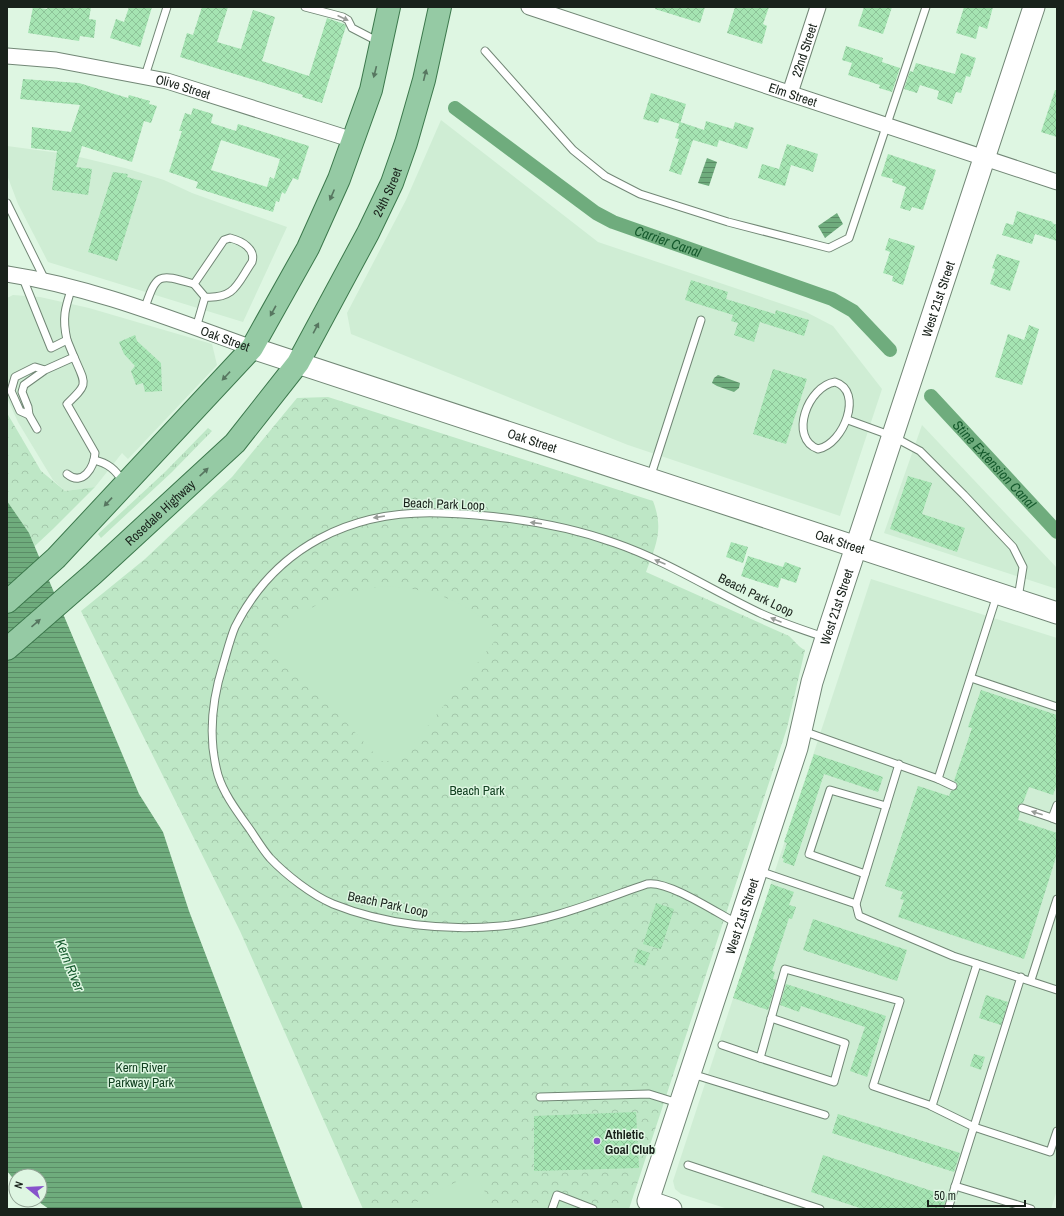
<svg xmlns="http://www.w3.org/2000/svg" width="1064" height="1216" font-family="'Archivo Narrow',sans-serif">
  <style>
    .built { fill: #cfedd4 }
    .grass { fill: url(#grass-tufts) }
    .park { fill: url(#park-crowns) }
    .pitch { fill: #bee7c6 }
    .water { fill: url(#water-rules) }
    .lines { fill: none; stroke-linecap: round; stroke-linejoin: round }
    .canal { stroke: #6fac7d; stroke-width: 14 }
    .building { fill: url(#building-cross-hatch); fill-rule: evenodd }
    .lane-casing { stroke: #728776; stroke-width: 9 }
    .street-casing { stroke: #728776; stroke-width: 17 }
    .secondary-casing { stroke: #728776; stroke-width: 23 }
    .primary-casing { stroke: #3c784c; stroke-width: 24 }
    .lane { stroke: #fff; stroke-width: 7 }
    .street { stroke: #fff; stroke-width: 15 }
    .secondary { stroke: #fff; stroke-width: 21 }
    .primary { stroke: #95caa4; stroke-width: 22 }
    .oneway { fill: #989c98 }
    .oneway2 { fill: #577660 }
    .poi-dot { fill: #8753cb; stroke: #def6e2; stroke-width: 1.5 }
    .labels { text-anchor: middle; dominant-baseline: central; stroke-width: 3; stroke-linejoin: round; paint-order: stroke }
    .street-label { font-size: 13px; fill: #19221b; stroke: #def6e2 }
    .park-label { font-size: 13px; fill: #124021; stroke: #def6e2 }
    .poi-label { font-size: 13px; font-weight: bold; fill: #19221b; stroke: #def6e2; text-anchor: start }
    .water-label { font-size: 14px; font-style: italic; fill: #14592c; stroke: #def6e2 }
  </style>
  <defs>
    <pattern id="grass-tufts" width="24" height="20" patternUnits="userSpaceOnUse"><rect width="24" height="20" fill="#bee7c6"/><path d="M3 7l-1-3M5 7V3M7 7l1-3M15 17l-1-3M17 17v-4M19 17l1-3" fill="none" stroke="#a3c6aa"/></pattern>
    <pattern id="park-crowns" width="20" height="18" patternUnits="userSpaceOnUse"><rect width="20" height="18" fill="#bee7c6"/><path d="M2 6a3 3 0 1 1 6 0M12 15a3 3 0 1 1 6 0" fill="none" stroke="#a3c6aa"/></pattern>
    <pattern id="water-rules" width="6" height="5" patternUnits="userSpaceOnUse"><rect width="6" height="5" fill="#6fac7d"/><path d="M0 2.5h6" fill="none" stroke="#5a8c66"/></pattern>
    <pattern id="building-cross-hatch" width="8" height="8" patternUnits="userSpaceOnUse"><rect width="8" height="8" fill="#a5e4b2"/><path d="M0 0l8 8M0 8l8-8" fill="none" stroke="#8dc398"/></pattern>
  </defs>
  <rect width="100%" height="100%" fill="#def6e2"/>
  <g class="built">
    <polygon points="441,120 598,242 806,312 833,326 882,389 840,516 628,445 351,334 347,313 406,200"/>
    <polygon points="7,146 67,154 125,168 164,180 192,193 287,227 243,322 48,262 18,204 7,175"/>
    <polygon points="13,295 40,297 89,308 212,344 217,365 128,459 122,453 95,487 65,491 53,480 18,422 7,398 7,298"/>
    <polygon points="922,425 1057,568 1057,589 884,533"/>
    <polygon points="871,579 1057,638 1057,1190 1051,1209 728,1209 681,1194 675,1189 673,1181"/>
  </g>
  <polygon class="grass" points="208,428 212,431 172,472 101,538 98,534 166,471"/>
  <g class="park">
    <path d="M328 397 653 501C664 530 656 545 646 572L789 636C795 641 798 647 805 650L787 728 629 1209H363L240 931 81 611 145 559 232 477 297 398Z"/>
    <polygon points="7,413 41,471 65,491 95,487 53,529 7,572"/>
  </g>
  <g class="pitch">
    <path d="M386 586C437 590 462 600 501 633L400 761H381L343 719 269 644C301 606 337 592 386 586Z"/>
    <polygon points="470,1175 475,1175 478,1179 494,1209 403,1209"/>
  </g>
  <g class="water">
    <polygon points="707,158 717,162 709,186 698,183"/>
    <polygon points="837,213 843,224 825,238 818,226"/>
    <polygon points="718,375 740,383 739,388 734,392 717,386 712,383 714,378"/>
    <polygon points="7,501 29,533 139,794 163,832 189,911 303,1209 49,1209 36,1200 40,1200 40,1176 16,1176 16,1182 7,1171"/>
  </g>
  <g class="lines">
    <g class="canal">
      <path id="s1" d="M455 108 596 213 613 222 832 299 853 311 890 350"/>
      <path id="s2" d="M931 396 1057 532"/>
    </g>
  </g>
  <g class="building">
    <polygon points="33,7 47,9 48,7 91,7 89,19 96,20 94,38 80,36 79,41 28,33"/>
    <polygon points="129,7 152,7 140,47 110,38 116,19 124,22"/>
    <polygon points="202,7 228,7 217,42 241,49 253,10 275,17 262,61 309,76 327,18 344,24 346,26 322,103 302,97 303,95 180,57 187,33 193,35"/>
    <polygon points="656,7 705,7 700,23 655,9"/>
    <polygon points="735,7 769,7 763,24 767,26 762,44 727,33"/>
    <polygon points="864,7 892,7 883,34 858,26"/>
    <polygon points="964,7 993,7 987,29 979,26 976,39 956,33"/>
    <polygon points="846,46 883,58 882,62 900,68 892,92 879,88 880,85 848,75 852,63 842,60"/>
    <polygon points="961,53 976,58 970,77 966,76 961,93 956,92 952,104 937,99 939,91 920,85 917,93 904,89 910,71 913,72 916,63 955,74"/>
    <polygon points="23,79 79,83 128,98 129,95 150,101 149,104 157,106 151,123 144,121 132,162 82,146 76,167 92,169 88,195 52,190 57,151 31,148 32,127 71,132 80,105 20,99"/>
    <polygon points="1055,90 1057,90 1057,137 1041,132"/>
    <polygon points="651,93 686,104 680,124 660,118 658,123 643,119"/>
    <path d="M193 108 213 114 211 123 236 131 238 124 309 146 298 180 293 178 285 194 282 192 279 202 276 201 273 212 196 188 198 182 169 172 182 131H179L185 113 191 115ZM221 140 280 159 274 179 270 177 267 187 211 170Z"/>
    <polygon points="706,121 733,129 735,122 754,128 747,149 719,140 717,147 693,140 681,175 669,171 679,139 675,138 680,122 704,130"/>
    <polygon points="787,144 818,154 813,172 791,165 785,186 758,178 762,164 779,169"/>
    <polygon points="888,154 936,170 923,210 912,207 910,211 900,208 906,187 892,182 893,179 881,176"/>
    <polygon points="113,172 128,174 127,177 142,181 117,261 88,252"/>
    <polygon points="1017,211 1053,222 1052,223 1057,225 1057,241 1035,234 1032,244 1002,235 1006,223 1013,225"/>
    <polygon points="889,238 915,246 903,285 892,281 893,276 883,273 890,252 885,250"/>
    <polygon points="997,254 1020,261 1010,291 990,284 995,269 992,268"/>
    <polygon points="691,280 728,292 726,299 775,314 776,310 809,320 804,336 760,322 754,342 734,335 738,323 731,321 733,315 685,300"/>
    <polygon points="1029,325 1039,329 1022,385 995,377 1008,334 1024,340"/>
    <polygon points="135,335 137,341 161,363 162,391 145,392 143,383 136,385 131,371 135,366 124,354 119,342"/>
    <polygon points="773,369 807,379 786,444 753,434"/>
    <polygon points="908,476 932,483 922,514 965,528 957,552 890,529"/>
    <polygon points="731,542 748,547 743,563 726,557"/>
    <polygon points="748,556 783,567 785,562 801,568 796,583 781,578 778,588 741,576"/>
    <polygon points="981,690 1057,715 1057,784 1053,795 1029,787 1023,803 1019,804 1017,807 1020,813 1018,820 1057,833 1057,854 1024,959 898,917 904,900 900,899 903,892 885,886 918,786 949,796 951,791 957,788 957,783 954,781 972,728 968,727"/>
    <polygon points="814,754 883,777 878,792 824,774 794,866 783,862 784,859 782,858 787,843 784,842"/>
    <polygon points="771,884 794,892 789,905 796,907 792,919 789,918 772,971 775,972 773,979 777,980 768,1010 733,998"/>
    <polygon points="656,903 674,909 661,949 643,944"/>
    <polygon points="813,919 907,950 897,981 803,950"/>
    <polygon points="638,949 650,953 645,966 634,962"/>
    <polygon points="786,984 886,1016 867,1077 850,1071 865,1027 801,1006 799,1012 780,1005"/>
    <polygon points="986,995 1008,1002 1001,1025 979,1018"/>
    <polygon points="974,1054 985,1057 981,1070 970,1066"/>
    <polygon points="636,1112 639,1168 534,1171 534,1116"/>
    <polygon points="838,1114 960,1153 954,1172 832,1133"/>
    <polygon points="823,1155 947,1196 943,1209 863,1209 811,1192"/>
  </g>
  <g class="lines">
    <g class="lane-casing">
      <g id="lane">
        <polyline points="305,7 343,17 348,20 352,28 379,42"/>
        <polyline points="485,51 573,150 605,176 640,194 728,222 829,248 849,238 926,7"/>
        <polyline points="145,76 167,7"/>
        <polyline points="7,203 45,280"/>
        <path d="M230 238C242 241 256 249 252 262 237 284 235 299 205 297L194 284 224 240Z"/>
        <path d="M22 276 51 348 67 340C62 318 65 308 72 287"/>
        <path d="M144 310C157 273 157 273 194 284"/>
        <polyline points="196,328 205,297"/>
        <polyline points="45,370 24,385 22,392 28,407 29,415 20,411 11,391 15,377 35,367 45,370 74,357 67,340"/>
        <path d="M835 382C864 391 844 444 818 449 788 438 808 386 835 382Z"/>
        <polyline points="29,415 37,429"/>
        <polyline points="848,420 892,436 920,451 964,495 1013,547 1023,567 1018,598"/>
        <path d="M94 460C108 463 116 470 123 482"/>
        <path d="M67 474C83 487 94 467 95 453L67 404C89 383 86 385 74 357"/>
        <polyline points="650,478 701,320"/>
        <polyline points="971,678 1057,707"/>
        <polyline points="803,731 938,779 997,595"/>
        <polyline points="899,764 856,904 859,916 953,956 1057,990"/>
        <polyline points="938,779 953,786"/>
        <polyline points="1057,805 1052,818 1057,820"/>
        <polyline points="1022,808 1052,818"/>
        <polyline points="759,871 856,904"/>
        <polyline points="865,874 809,854 830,790 886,806"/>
        <path d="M738 924C717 913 668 880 647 884 600 900 551 921 501 926 446 931 385 925 333 904 312 895 286 875 270 858 263 850 257 840 251 831 239 814 224 795 218 775 208 739 212 700 223 665 227 652 230 639 235 627 276 546 352 510 440 513 499 515 559 523 615 543 667 561 713 591 762 614 782 623 803 630 824 637"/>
        <polyline points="1031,980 1057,899"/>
        <polyline points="722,1045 760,1058 785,969 900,1001 873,1086 932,1106 977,964"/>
        <polyline points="760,1058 834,1082 845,1043 771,1018"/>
        <polyline points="692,1074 825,1115"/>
        <polyline points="540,1097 649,1094 678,1103"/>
        <polyline points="931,1106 974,1127 1050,1152 1057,1131"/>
        <polyline points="688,1165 820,1209"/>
        <polyline points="955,1186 1031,1209"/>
        <polyline points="552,1209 557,1195 593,1209"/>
        <polyline points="948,1209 1021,977"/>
      </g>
    </g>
    <g class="street-casing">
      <g id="street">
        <path id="s3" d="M529 7 1057 182"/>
        <path id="s4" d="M7 56 56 60 167 81 353 140"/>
        <path id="s5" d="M790 93 818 7"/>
        <path id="s6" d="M7 274C92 287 171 319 252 348"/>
      </g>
    </g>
    <g class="secondary-casing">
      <g id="secondary">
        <path id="s7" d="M252 348 1057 613"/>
        <path id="s8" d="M671 1209 648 1201 797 748 812 682 826 638 1034 7"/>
      </g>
    </g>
    <g class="primary-casing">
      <g id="primary">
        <polyline points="7,602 56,558 252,348 308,248 339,179 371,90 389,7"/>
        <path id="s9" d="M7 649 93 574 235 443 298 363 368 233 392 183 406 143 424 80 440 7"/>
      </g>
    </g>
    <use href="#lane" class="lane"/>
    <use href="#street" class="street"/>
    <use href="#secondary" class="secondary"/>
    <use href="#primary" class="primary"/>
  </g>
  <defs><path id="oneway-solid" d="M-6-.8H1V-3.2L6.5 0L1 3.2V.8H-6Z"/></defs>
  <g class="oneway">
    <use href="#oneway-solid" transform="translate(343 18) rotate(25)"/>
    <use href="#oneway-solid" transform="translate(379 517) rotate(171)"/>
    <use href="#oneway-solid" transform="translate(536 523) rotate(-173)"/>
    <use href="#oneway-solid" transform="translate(660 562) rotate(-157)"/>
    <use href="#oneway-solid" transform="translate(776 620) rotate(-158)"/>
    <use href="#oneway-solid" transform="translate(1037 813) rotate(-162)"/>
  </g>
  <g class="oneway2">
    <use href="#oneway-solid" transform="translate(375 72) rotate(104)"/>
    <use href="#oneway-solid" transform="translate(425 75) rotate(-76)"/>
    <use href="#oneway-solid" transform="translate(332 195) rotate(113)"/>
    <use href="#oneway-solid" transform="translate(273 311) rotate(119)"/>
    <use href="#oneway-solid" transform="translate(316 328) rotate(-62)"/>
    <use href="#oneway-solid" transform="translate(226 376) rotate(133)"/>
    <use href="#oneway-solid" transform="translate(204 472) rotate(-43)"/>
    <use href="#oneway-solid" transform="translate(108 502) rotate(133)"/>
    <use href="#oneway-solid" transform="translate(36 623) rotate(-41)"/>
  </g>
  <circle class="poi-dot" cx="597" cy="1141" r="4"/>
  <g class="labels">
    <g class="street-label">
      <text stroke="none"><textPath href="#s5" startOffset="45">22nd Street</textPath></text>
      <text stroke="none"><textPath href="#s4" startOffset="179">Olive Street</textPath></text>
      <text stroke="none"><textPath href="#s3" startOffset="278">Elm Street</textPath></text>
      <text stroke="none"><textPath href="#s9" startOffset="602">24th Street</textPath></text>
      <text stroke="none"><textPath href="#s8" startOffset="972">West 21st Street</textPath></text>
      <text stroke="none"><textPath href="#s6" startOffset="228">Oak Street</textPath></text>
      <text stroke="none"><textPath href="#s7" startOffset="295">Oak Street</textPath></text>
      <text transform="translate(444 504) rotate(2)">Beach Park Loop</text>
      <text stroke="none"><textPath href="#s9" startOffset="205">Rosedale Highway</textPath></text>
      <text stroke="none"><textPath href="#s7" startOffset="619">Oak Street</textPath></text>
      <text transform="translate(756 595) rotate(26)">Beach Park Loop</text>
      <text stroke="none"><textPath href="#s8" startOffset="648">West 21st Street</textPath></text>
      <text transform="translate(388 904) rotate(12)">Beach Park Loop</text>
      <text stroke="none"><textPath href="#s8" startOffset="324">West 21st Street</textPath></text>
    </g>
    <g class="park-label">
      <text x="477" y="790">Beach Park</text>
      <text x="141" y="1067">Kern River<tspan x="141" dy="15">Parkway Park</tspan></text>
    </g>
    <g class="poi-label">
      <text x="605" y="1134">Athletic<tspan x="605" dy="15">Goal Club</tspan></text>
    </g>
    <g class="water-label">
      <text stroke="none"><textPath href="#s1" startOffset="253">Carrier Canal</textPath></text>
      <text stroke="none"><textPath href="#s2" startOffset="93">Stine Extension Canal</textPath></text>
      <text transform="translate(70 965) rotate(68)">Kern River</text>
    </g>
  </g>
  <rect width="1064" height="1216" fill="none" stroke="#19221b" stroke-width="16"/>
  <g transform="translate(28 1188) rotate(288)"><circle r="19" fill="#def6e2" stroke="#8fa192"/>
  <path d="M0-3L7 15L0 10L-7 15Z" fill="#8753cb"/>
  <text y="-6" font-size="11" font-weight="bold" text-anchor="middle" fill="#19221b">N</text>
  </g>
  <path d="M928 1200v6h97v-6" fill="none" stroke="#19221b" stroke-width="2"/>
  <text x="934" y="1200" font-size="12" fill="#19221b" stroke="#def6e2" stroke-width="3" paint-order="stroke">50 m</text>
</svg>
